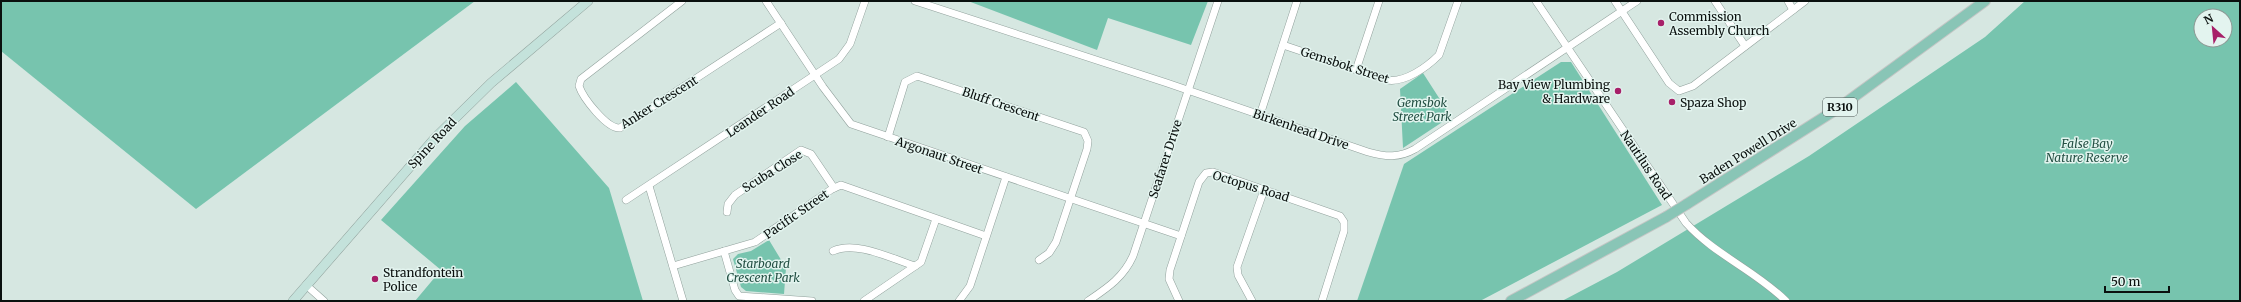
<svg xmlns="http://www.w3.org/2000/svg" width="2241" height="302" font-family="Merriweather,serif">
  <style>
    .green { fill: #77c4ae; fill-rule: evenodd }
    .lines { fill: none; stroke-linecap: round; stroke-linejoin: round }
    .street-casing { stroke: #91a19c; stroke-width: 8 }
    .secondary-casing { stroke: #91a19c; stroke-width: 10 }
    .primary-casing { stroke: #c4c6c5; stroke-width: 12 }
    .street { stroke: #fff; stroke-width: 7 }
    .secondary { stroke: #c4e2db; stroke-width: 9 }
    .primary { stroke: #89c5b6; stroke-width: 10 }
    .primary-bridge-casing { stroke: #c4c6c5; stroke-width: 12; stroke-linecap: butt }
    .primary-bridge { stroke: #89c5b6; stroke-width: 10 }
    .poi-dot { fill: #a72069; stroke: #e3f4ef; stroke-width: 1.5 }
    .labels { text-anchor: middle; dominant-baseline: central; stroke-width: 3; stroke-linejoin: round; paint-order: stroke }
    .shield { fill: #e3f4ef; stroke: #4b5452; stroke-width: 1 }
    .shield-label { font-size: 11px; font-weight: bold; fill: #0a100e }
    .poi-label { font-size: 12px; fill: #0a100e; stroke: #e3f4ef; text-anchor: start }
    .street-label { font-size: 12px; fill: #0a100e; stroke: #e3f4ef }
    .park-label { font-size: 12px; font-style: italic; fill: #245044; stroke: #e3f4ef }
  </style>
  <rect width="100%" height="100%" fill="#d6e7e1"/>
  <g class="green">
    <polygon points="1,1 475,1 196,209 1,51"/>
    <polygon points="968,1 1208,1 1191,45 1108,18 1097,50"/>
    <path d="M2025 1H2240V301H1562L1617 272 1809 156 1985 37ZM2201 16H2225V40H2201Z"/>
    <polygon points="1561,62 1571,62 1662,205 1480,301 1357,301 1404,164"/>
    <polygon points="1423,73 1450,115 1446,117 1447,119 1403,148 1400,89"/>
    <polygon points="516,82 609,188 643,301 415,301 441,270 381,220 465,126"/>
    <polygon points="769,240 786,268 784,294 746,291 741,287 733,259 738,254 751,251"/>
  </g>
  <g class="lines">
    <g class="street-casing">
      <g id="street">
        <path d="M682 1 581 79 579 86C583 98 607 129 620 128L781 23"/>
        <polyline points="766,1 823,87 851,124 1181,236"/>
        <path d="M915 1 1167 83 1368 152C1386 157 1399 158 1415 149L1637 1"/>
        <path d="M1536 1 1686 223C1715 255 1756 271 1786 301"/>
        <polyline points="1615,1 1669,83 1679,91 1693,86 1805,1"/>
        <polyline points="1715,1 1745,46"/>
        <polyline points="1788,1 1793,10"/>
        <path d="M1283 45 1387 80C1405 83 1427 67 1439 55L1458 1"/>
        <polyline points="1356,70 1379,1"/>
        <polyline points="1260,115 1297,1"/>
        <polyline points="888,137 905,82 917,76 1084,132 1088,141 1087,149 1056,242 1049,253 1039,260"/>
        <polyline points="649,186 683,301"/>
        <polyline points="626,200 839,59 850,44 865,1"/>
        <polyline points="727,212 728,204 735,195 801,150 811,154 834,188"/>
        <polyline points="724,251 735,290 739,296 812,301"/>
        <path d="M833 251C856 240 892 259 915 266"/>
        <polyline points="673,266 755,242 832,189 841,185 986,236"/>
        <polyline points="306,285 324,301"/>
        <polyline points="864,301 921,262 936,219"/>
        <polyline points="959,301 970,286 1006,177"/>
        <path d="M1088 301C1107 288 1123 278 1133 256L1218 1"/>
        <polyline points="1179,301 1169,279 1170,270 1199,182 1206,173 1213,172 1340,216 1344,222 1344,231 1322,301"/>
        <polyline points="1252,301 1238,275 1237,267 1264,190"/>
      </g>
    </g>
    <g class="secondary-casing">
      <polyline id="secondary" points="293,301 435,138 491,83 588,1"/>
    </g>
    <g class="primary-casing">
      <g id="primary">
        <polyline points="1687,204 1840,107 1985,1"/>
        <polyline points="1511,301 1666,217"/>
      </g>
    </g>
    <use href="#street" class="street"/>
    <use href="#secondary" class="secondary"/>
    <use href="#primary" class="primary"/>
    <g class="primary-bridge-casing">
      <polyline id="primary-bridge" points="1666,217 1687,204"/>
    </g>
    <use href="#primary-bridge" class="primary-bridge"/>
  </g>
  <g class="poi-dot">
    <circle cx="1661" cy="23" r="4"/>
    <circle cx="1618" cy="91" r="4"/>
    <circle cx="1672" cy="102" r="4"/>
    <circle cx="375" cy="279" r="4"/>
  </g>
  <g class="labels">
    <rect class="shield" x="1823" y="98" width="34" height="18" rx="3"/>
    <g class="shield-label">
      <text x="1840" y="107">R310</text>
    </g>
    <g class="poi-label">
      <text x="1669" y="16">Commission<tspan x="1669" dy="14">Assembly Church</tspan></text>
      <text x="1610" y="84" text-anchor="end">Bay View Plumbing<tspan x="1610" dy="14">&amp; Hardware</tspan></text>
      <text x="1680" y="102">Spaza Shop</text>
      <text x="383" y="272">Strandfontein<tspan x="383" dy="14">Police</tspan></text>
    </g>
    <g class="street-label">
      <text transform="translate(1345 65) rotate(18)">Gemsbok Street</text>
      <text transform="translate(659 102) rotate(-32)">Anker Crescent</text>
      <text transform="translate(1001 104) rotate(19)">Bluff Crescent</text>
      <text transform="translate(760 112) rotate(-34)">Leander Road</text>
      <text transform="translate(1301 129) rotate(19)">Birkenhead Drive</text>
      <text transform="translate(432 143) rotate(-47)">Spine Road</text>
      <text transform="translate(1748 151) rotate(-32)">Baden Powell Drive</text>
      <text transform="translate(939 155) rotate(19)">Argonaut Street</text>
      <text transform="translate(1165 159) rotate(-72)">Seafarer Drive</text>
      <text transform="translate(1646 165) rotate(56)">Nautilus Road</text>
      <text transform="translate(772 171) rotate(-32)">Scuba Close</text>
      <text transform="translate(1251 186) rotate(17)">Octopus Road</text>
      <text transform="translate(796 214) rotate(-35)">Pacific Street</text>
    </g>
    <g class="park-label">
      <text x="1422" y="102">Gemsbok<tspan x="1422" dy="14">Street Park</tspan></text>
      <text x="2087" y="143">False Bay<tspan x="2087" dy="14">Nature Reserve</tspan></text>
      <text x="763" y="263">Starboard<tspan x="763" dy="14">Crescent Park</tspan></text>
    </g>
  </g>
  <rect width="2241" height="302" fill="none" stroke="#0a100e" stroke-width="4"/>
  <g transform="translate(2213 28) rotate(333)"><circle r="19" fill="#e3f4ef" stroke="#8c9995"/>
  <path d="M0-3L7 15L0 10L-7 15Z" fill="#a72069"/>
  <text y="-6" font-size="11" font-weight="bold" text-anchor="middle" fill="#0a100e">N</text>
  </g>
  <path d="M2105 286v6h64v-6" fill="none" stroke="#0a100e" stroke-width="2"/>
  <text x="2111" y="286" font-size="12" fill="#0a100e" stroke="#e3f4ef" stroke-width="3" paint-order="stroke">50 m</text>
</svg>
